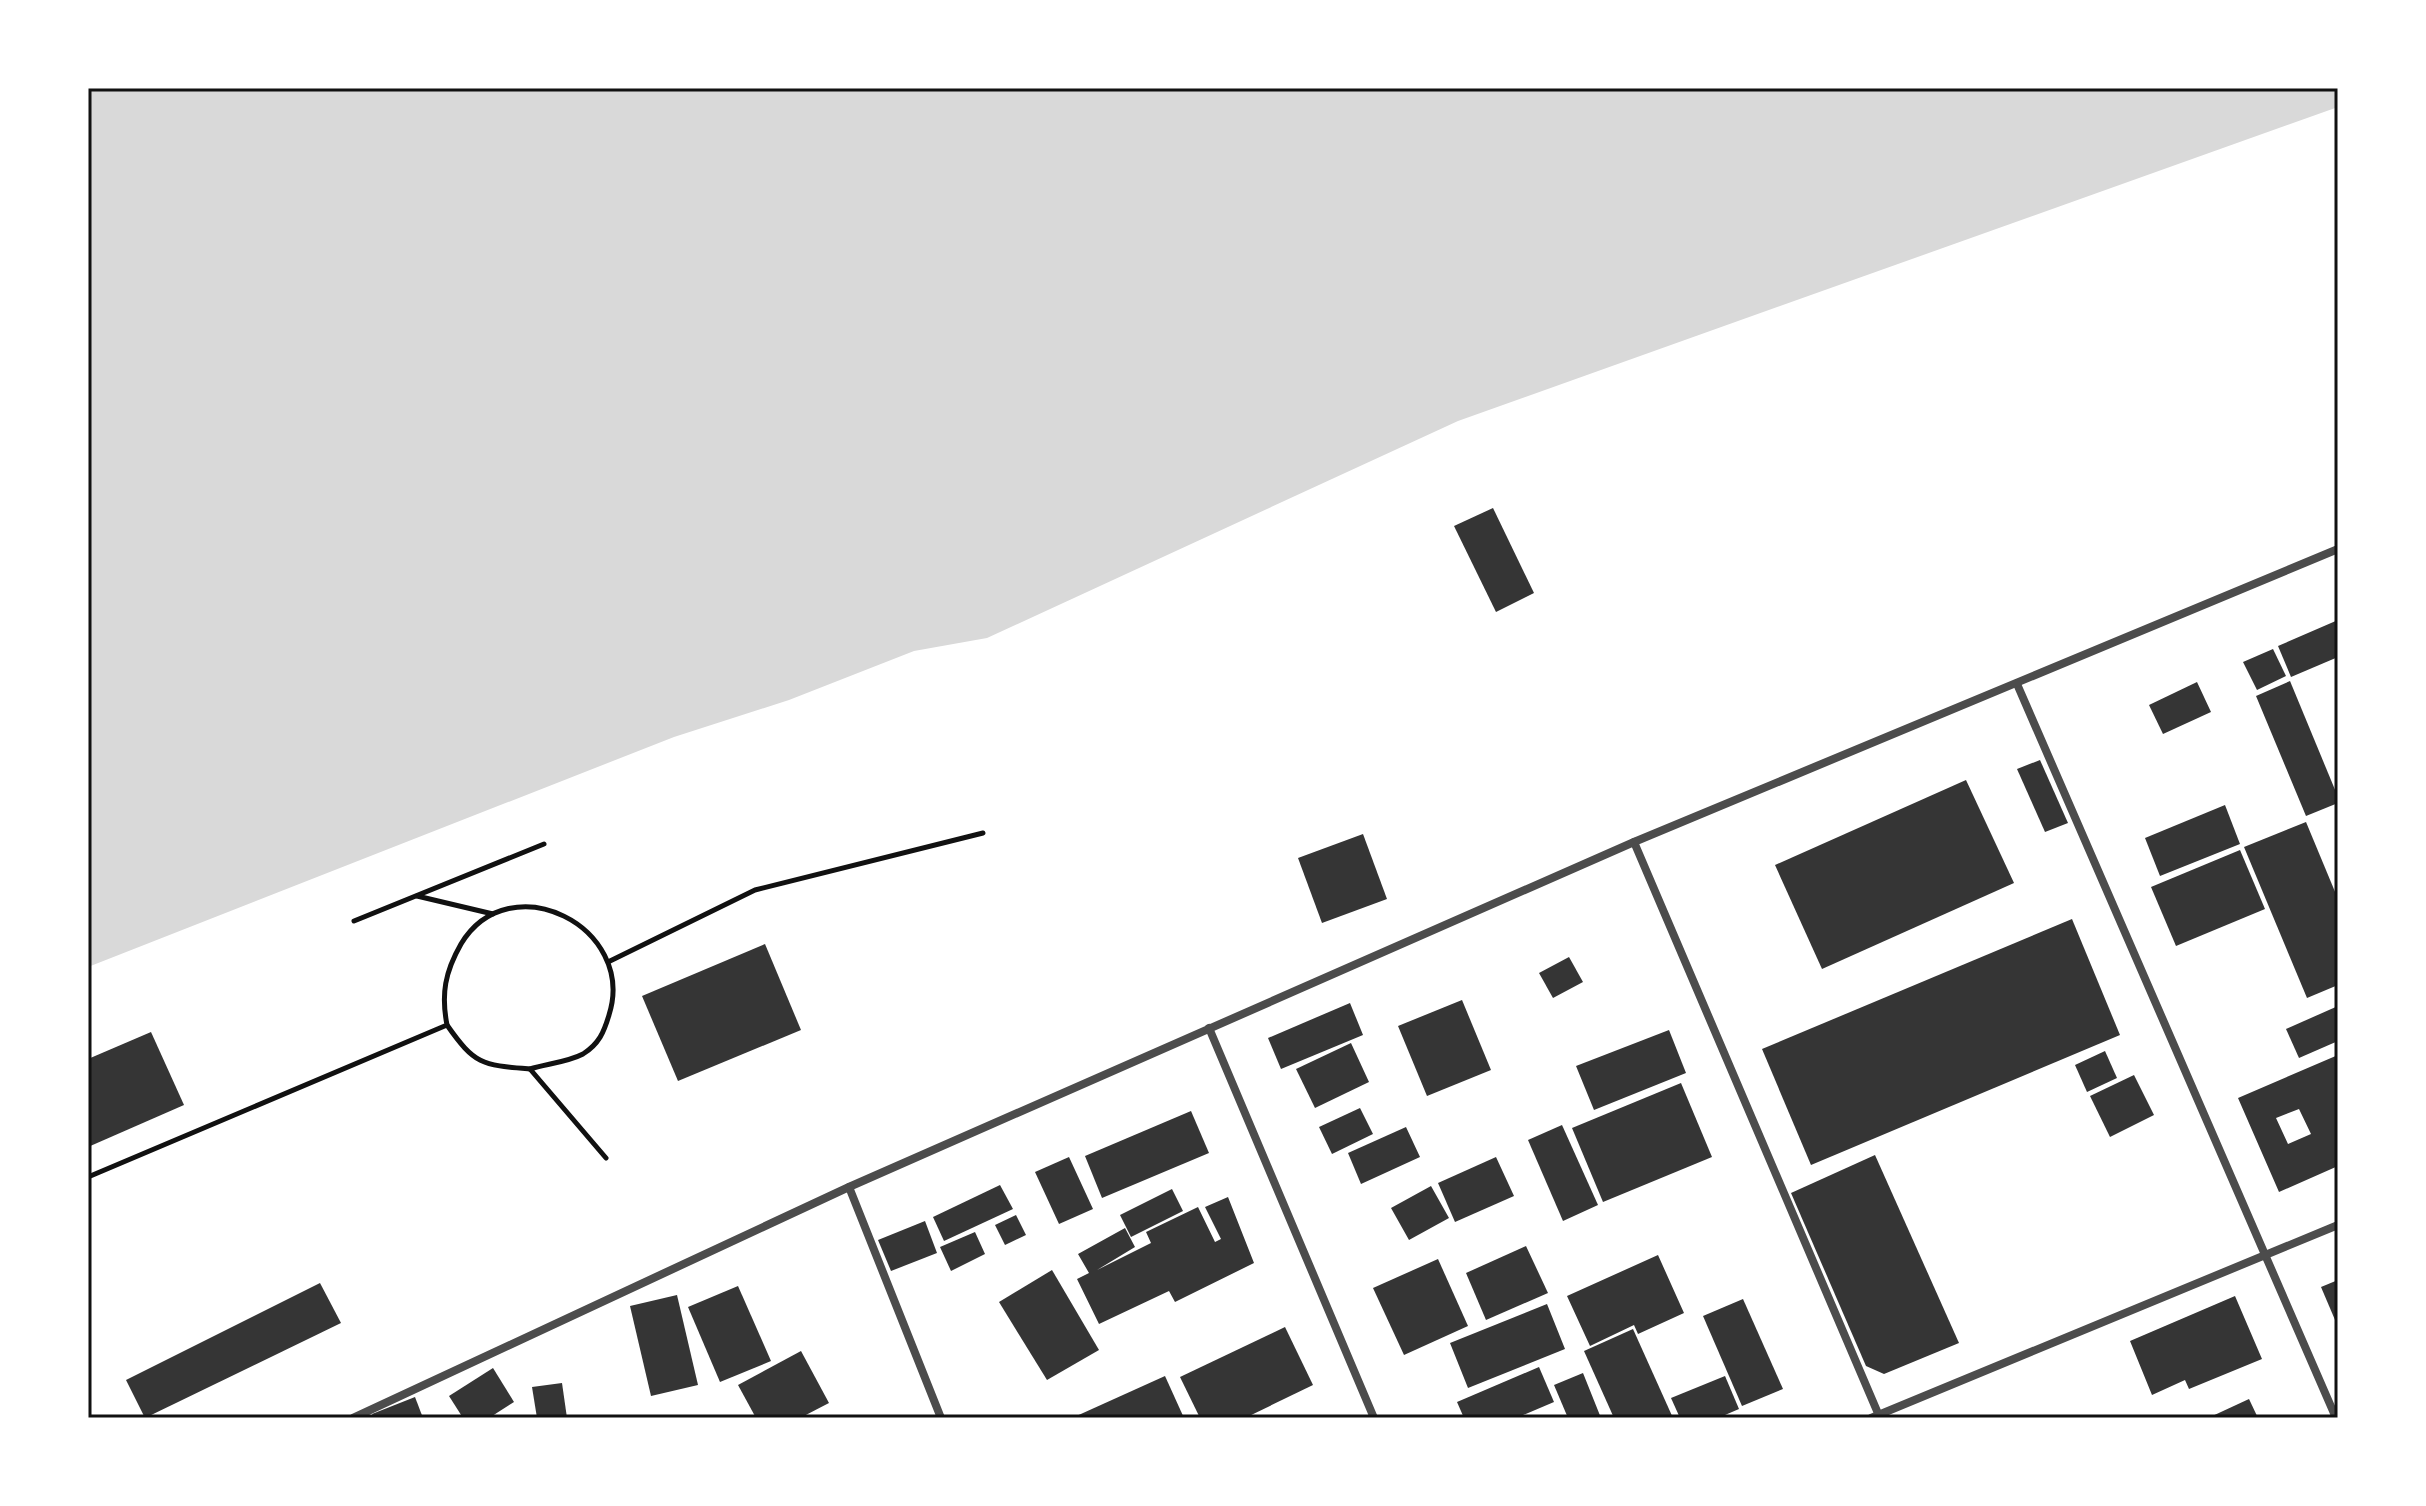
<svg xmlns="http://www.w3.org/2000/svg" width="2426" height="1506" font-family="Mulish,sans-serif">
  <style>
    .water { fill: #d9d9d9 }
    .building { fill: #353535; fill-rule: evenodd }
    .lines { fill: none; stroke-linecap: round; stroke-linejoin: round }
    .path { stroke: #111; stroke-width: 5 }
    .minor { stroke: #4c4c4c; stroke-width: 8 }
    .neatline { fill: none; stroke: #111; stroke-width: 3 }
  </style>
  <rect width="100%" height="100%" fill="#fff"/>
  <polygon class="water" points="88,88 2338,88 2338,107 1458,421 987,638 914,651 789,700 674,737 88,967"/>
  <g class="building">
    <polygon points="1493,508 1534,593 1496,612 1454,526"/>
    <polygon points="2338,620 2338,657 2291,677 2278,646"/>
    <polygon points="2273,649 2286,676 2257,690 2243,662"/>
    <polygon points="2290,681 2338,797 2338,803 2306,816 2256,696"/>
    <polygon points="2197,682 2211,712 2163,734 2149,705"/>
    <polygon points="2040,760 2068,823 2045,832 2017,769"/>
    <polygon points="1966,780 2014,883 1822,969 1775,865"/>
    <polygon points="2225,805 2240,844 2160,876 2145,838"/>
    <polygon points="2306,822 2338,899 2338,985 2307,998 2244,847"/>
    <polygon points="1363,834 1387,899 1322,923 1298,858"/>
    <polygon points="2240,850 2265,909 2176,946 2151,887"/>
    <polygon points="2072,919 2120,1035 1811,1165 1762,1049"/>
    <polygon points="765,944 801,1030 678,1081 642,996"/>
    <polygon points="1569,957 1583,982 1553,998 1539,973"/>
    <polygon points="1462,1000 1491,1070 1427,1096 1398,1026"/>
    <polygon points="1350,1003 1363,1035 1281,1069 1268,1038"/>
    <polygon points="2338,1006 2338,1041 2299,1058 2286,1029"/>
    <polygon points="1669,1030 1686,1073 1594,1110 1576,1066"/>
    <polygon points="151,1032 184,1105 88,1147 88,1059"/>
    <polygon points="1351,1043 1369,1082 1315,1108 1296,1069"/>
    <polygon points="2105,1051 2117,1078 2087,1092 2075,1065"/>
    <path d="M2338 1055V1166L2279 1192 2238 1098ZM2299 1109 2311 1134 2288 1144 2276 1118Z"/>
    <polygon points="2134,1075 2154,1115 2110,1137 2090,1096"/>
    <polygon points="1681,1083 1712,1157 1603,1202 1572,1128"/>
    <polygon points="1360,1108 1373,1134 1332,1154 1319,1127"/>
    <polygon points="1191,1111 1209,1153 1102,1198 1085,1156"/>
    <polygon points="1562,1125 1598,1205 1563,1221 1528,1140"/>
    <polygon points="1406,1127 1420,1157 1361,1184 1348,1153"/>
    <polygon points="1875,1155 1959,1343 1884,1374 1866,1366 1791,1193"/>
    <polygon points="1069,1157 1093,1209 1059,1224 1035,1172"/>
    <polygon points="1496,1157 1514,1196 1455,1222 1438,1183"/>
    <polygon points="1000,1185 1013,1209 944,1241 933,1217"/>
    <polygon points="1431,1186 1449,1218 1409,1240 1391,1208"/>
    <polygon points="1172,1189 1183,1211 1131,1237 1120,1215"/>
    <polygon points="1228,1197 1254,1263 1175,1302 1169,1291 1099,1324 1077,1279 1089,1273 1078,1254 1125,1228 1135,1247 1097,1270 1151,1243 1146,1232 1198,1207 1215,1242 1221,1239 1205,1207"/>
    <polygon points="1016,1215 1026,1235 1005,1245 995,1225"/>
    <polygon points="925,1221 937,1253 891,1271 878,1240"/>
    <polygon points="975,1232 985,1254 951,1271 940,1247"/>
    <polygon points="1526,1246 1548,1293 1486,1320 1466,1273"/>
    <polygon points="1658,1255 1684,1313 1638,1334 1634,1325 1590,1346 1567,1296"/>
    <polygon points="1438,1259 1468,1326 1404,1355 1373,1288"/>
    <polygon points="1052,1270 1099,1350 1047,1380 999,1302"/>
    <polygon points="2338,1280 2338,1327 2321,1287"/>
    <polygon points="320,1283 341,1323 145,1418 126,1380"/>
    <polygon points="738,1286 771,1361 720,1382 688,1307"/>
    <polygon points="677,1295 698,1385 651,1396 630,1306"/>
    <polygon points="2235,1296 2262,1359 2189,1389 2185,1380 2152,1395 2130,1341"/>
    <polygon points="1743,1299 1783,1389 1742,1406 1703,1316"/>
    <polygon points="1547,1304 1565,1349 1468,1388 1450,1343"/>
    <polygon points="1285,1327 1313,1385 1245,1418 1200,1418 1180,1377"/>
    <polygon points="1633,1329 1673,1418 1614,1418 1584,1351"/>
    <polygon points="801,1351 829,1403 800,1418 756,1418 738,1385"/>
    <polygon points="1539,1367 1554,1402 1516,1418 1464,1418 1457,1402"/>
    <polygon points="493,1368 514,1402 489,1418 463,1418 449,1396"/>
    <polygon points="1583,1373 1601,1418 1568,1418 1554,1385"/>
    <polygon points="1165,1376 1184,1418 1072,1418"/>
    <polygon points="1725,1376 1739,1409 1718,1418 1680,1418 1671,1398"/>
    <polygon points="562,1383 567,1418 537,1418 532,1387"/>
    <polygon points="415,1397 423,1418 374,1418 372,1414"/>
    <polygon points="2249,1399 2258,1418 2208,1418"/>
  </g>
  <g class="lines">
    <g class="path">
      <polyline points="417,896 493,914"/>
      <polyline points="354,921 544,844"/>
      <polyline points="610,961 755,890 983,833"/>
      <path d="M447 1025C475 1065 482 1065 530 1069"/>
      <path d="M88 1177 447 1025C441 994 445 972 461 944 510 863 637 927 609 1015 604 1032 599 1044 583 1054 568 1062 546 1064 530 1069L606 1158"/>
    </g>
    <g class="minor">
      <polyline points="2017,684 2336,1418"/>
      <polyline points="1634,842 1880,1418"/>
      <polyline points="1209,1028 1374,1418"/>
      <polyline points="849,1187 941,1418"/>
      <polyline points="353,1418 849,1187 1634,842 2338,549"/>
      <polyline points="1871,1418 2338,1225"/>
    </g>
  </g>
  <rect width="2426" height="1506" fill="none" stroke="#ffffff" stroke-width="180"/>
  <rect x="90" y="90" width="2246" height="1326" class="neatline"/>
</svg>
